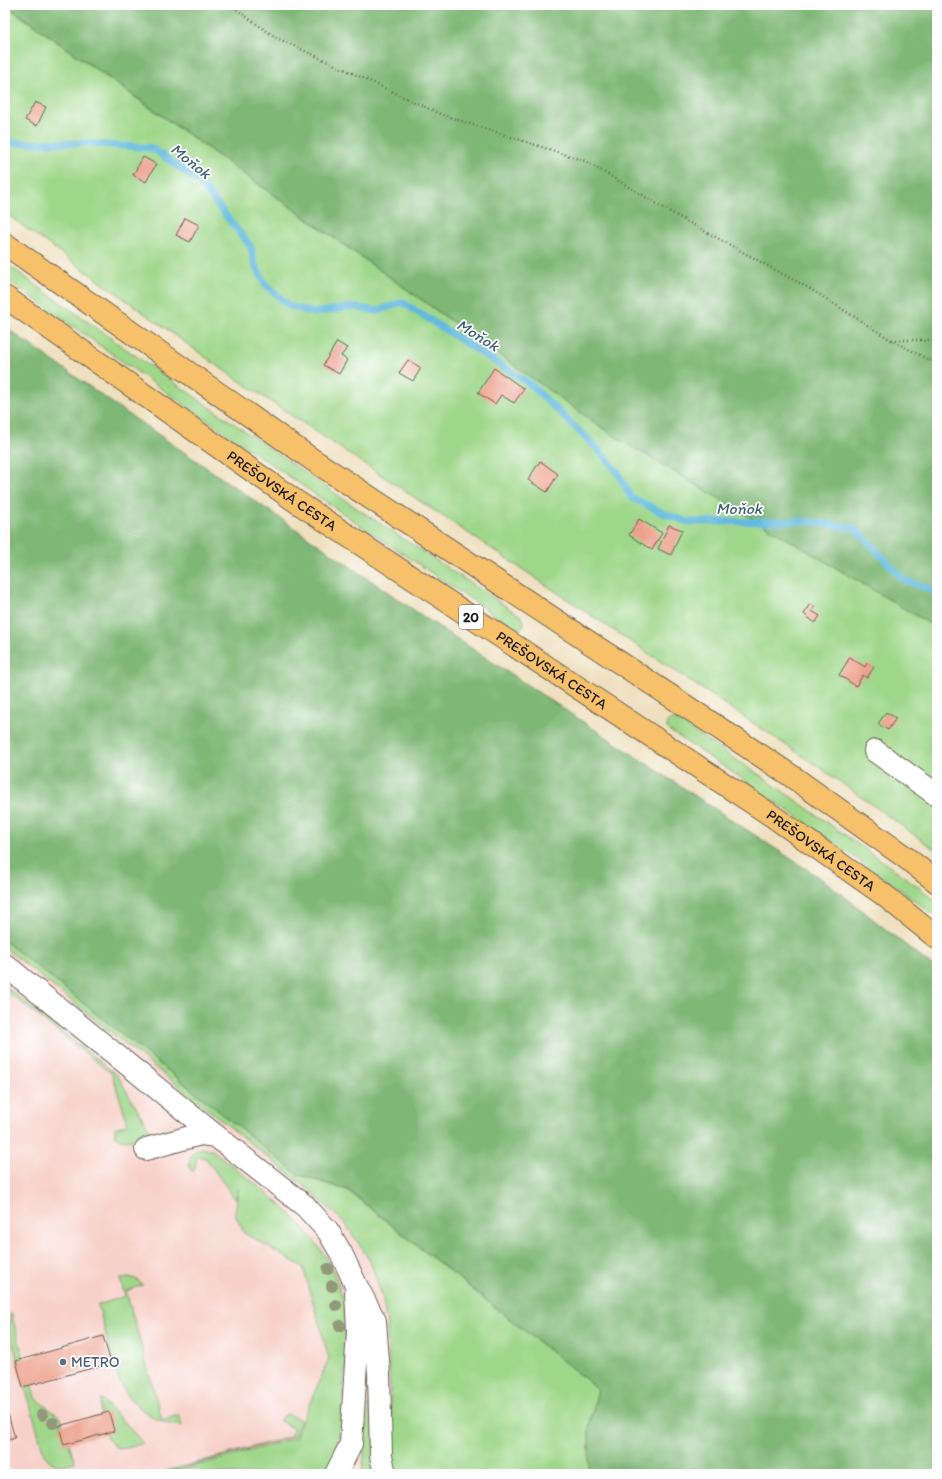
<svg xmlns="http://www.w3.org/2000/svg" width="942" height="1479" font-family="Itim,sans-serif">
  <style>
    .built { fill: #f7d1c9 }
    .green { fill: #9fd78a; stroke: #5e7a53 }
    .forest { fill: #7fb876; stroke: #4e6a49 }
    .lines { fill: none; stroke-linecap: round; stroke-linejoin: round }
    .stream { stroke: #63b9df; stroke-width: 7 }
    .building { fill: #eda18c }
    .minor-casing { stroke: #666055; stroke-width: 24 }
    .highway-casing { stroke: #666055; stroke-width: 24 }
    .path { stroke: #666055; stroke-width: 2.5; stroke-dasharray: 1 3; stroke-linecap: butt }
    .minor { stroke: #fff; stroke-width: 22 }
    .highway { stroke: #f7c06b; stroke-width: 22 }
    .tree { fill: #94987a }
    .service-dot { fill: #5c6f8a; stroke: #fff; stroke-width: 1.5 }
    .labels { text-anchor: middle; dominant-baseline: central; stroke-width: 3.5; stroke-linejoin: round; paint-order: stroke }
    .shield { fill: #fff; stroke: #606060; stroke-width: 1 }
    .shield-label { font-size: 14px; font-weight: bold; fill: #1c1c1c }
    .street-label { font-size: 15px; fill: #1c1c1c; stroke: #fff }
    .service-label { font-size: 15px; fill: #4e5e75; stroke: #fff; text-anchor: start }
    .water-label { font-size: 16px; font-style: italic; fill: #3c6374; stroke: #fff }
  </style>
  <rect width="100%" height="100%" fill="#fff"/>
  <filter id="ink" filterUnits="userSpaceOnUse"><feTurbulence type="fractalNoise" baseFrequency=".025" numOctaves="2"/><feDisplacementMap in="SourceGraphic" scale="8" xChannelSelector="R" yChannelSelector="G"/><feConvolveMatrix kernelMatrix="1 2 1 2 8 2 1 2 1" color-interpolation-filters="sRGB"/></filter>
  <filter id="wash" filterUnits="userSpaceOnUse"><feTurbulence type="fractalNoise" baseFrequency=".012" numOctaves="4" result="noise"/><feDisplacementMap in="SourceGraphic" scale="16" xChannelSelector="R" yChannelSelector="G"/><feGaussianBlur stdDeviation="0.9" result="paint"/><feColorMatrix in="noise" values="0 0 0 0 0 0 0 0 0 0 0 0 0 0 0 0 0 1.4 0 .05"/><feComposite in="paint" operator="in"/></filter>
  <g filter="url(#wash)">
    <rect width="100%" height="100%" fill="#eedfbe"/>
    <polygon class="built" points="5,941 332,1203 372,1260 380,1285 387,1324 393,1462 331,1465 326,1474 5,1474"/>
    <g class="green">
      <polygon points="5,5 611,434 937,628 937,851 822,769 222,369 5,213"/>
      <polygon points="5,263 150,366 358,509 522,617 524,622 524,626 519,629 514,628 351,519 143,376 5,278"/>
      <polygon points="671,719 676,720 761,776 916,885 937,902 937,918 908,895 753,786 670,731 667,728 667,722"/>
      <polygon points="5,941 299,1175 347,1190 598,1389 589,1428 589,1474 395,1474 393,1462 387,1324 382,1295 370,1261 345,1223 308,1189 5,948"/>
      <path d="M5 986 117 1075 152 1134C140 1137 126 1144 115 1136V1128L128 1124 112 1074 5 990Z"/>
      <path d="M202 1148 212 1150C265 1193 331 1233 344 1306 349 1331 347 1357 344 1382 341 1405 342 1433 335 1454 332 1461 329 1468 326 1474H168L295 1438 329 1358 303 1267 244 1233 235 1214 238 1189H237L236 1198H234L206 1158 197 1156 194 1171H191C187 1159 190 1152 202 1148Z"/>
      <path d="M129 1277 136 1279 143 1285 126 1291 162 1420 179 1415 182 1426C155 1424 128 1404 119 1379 110 1355 105 1329 98 1305L125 1296 120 1279Z"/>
      <path d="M11 1313 35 1398 61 1418 75 1462C62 1466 52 1467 44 1454L8 1326Z"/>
      <polygon points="372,1376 377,1474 362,1474"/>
      <path d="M101 1398 143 1443C136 1445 126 1450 119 1448 103 1444 98 1412 101 1398Z"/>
      <polygon points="287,1414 301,1420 294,1436 162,1474 156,1474 289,1437 294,1429 280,1421 280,1419"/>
    </g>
    <g class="forest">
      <polygon points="6,5 937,5 937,628 611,434"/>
      <polygon points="5,327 121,409 424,617 826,882 937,970 937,1474 589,1474 589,1428 598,1389 348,1190 299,1175 5,941"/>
    </g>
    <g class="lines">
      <polyline class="stream" points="5,142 7,143 82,143 152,148 200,183 251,247 254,263 265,284 289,306 314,313 351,307 378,311 402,302 530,384 601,452 618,473 631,497 663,513 688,522 805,521 855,528 904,580 937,592"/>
    </g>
    <g id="blocks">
      <g class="building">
        <polygon points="35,102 46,107 37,126 25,120"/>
        <polygon points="143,157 156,164 146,182 133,175"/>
        <polygon points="185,218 199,225 190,242 176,235"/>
        <polygon points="337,342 347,348 341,356 347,360 339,374 323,365"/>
        <polygon points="408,360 421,368 413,381 399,373"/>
        <polygon points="494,368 524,389 514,403 501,395 495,404 478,393"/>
        <polygon points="540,461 558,474 547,492 528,480"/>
        <polygon points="639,519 662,533 652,550 629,535"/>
        <polygon points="669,525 682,530 671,555 658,549"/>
        <polygon points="811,604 815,607 812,611 820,616 815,623 804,614"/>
        <polygon points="850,657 865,667 867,663 874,667 867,678 863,675 856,686 839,675"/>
        <polygon points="886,712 896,718 888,730 878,724"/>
        <polygon points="103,1336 111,1363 23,1387 16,1361"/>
        <polygon points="109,1412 114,1431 64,1445 59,1426"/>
        <polygon points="8,1414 15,1438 5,1441 5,1415"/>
      </g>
    </g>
  </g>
  <g filter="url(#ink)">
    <use href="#blocks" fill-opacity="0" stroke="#666055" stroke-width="1"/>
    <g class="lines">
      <g class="minor-casing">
        <g id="minor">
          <polyline points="875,751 937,795"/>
          <polyline points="5,965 216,1136"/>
          <polyline points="146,1149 201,1134 216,1136 305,1206 328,1231 341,1253 356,1285 375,1321 379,1374 381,1456 385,1474"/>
          <polyline points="336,1474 351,1444 358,1331 356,1292"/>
        </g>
      </g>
      <g class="highway-casing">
        <g id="highway">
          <polyline points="5,244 313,460 790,775 905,857 937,882"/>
          <path id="s1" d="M5 297 294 500 771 815 884 895 937 938"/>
        </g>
      </g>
      <g class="path">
        <polyline points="230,5 275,37 440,114 585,161 679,217 812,290 891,340 937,364"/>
        <polyline points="892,340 937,340"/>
      </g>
      <use href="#minor" class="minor"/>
      <use href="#highway" class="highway"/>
    </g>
    <g class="tree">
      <circle cx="328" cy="1269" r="6"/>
      <circle cx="332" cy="1286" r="6"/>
      <circle cx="336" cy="1305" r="6"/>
      <circle cx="340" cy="1326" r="6"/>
      <circle cx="42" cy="1415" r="6"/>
      <circle cx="53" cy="1423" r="6"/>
    </g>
  </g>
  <circle class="service-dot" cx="63" cy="1362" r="4"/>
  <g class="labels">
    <rect class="shield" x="459" y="605" width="24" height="24" rx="3"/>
    <g class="shield-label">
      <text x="471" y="617">20</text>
    </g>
    <g class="street-label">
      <text stroke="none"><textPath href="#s1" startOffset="338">PREŠOVSKÁ CESTA</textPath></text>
      <text stroke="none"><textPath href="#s1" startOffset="662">PREŠOVSKÁ CESTA</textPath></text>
      <text stroke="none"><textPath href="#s1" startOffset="986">PREŠOVSKÁ CESTA</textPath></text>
    </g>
    <g class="service-label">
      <text x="71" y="1362">METRO</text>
    </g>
    <g class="water-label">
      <text transform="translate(191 161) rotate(39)">Moňok</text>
      <text transform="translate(478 335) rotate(32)">Moňok</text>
      <text x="739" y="508">Moňok</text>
    </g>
  </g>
  <rect width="942" height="1479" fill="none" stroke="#fff" stroke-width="20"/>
</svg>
